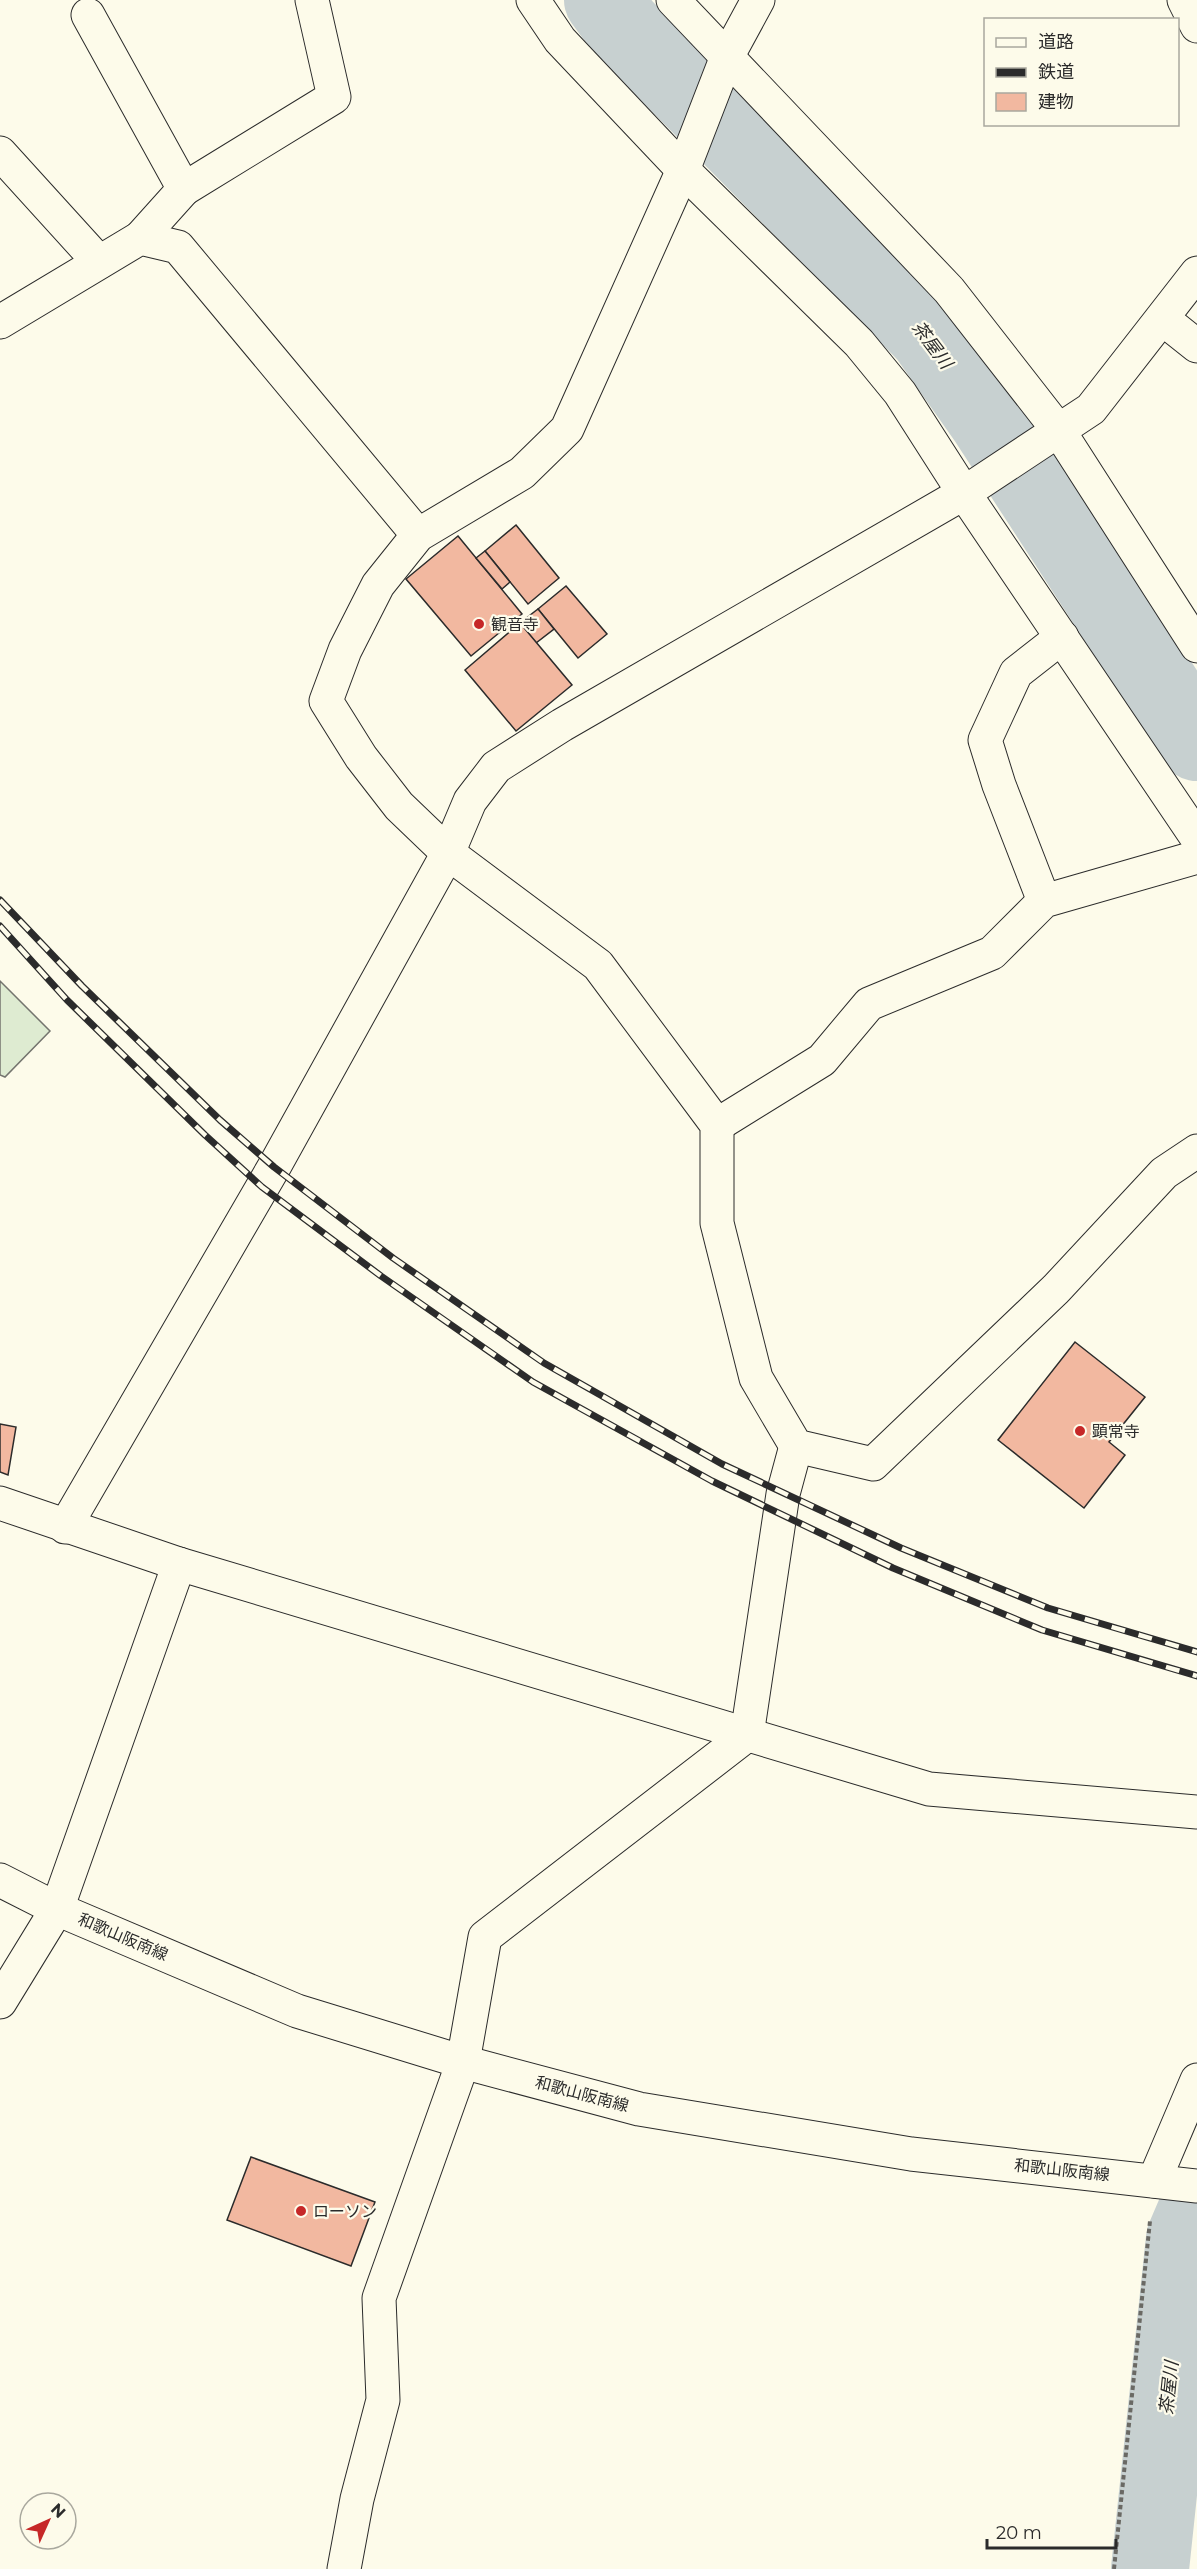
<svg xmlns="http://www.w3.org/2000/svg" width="1197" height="2569" font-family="Montserrat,'Noto Sans JP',sans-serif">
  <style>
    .green { fill: #deebd1; stroke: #74746e; stroke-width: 1.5 }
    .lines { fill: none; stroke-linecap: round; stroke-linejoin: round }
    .river { stroke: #c7d0d0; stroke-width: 78 }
    .building { fill: #f2b8a0; stroke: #2b2b2b; stroke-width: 1.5 }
    .minor-casing { stroke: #2b2b2b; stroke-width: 35 }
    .major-casing { stroke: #2b2b2b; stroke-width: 35 }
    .path { stroke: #6a6964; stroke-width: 4; stroke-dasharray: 4.5 3; stroke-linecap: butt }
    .minor { stroke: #fdfbea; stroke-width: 33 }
    .major { stroke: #fdfbea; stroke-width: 33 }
    .rail-casing { stroke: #2b2b2b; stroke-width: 7 }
    .rail { stroke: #fdfbea; stroke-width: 4.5; stroke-dasharray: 14; stroke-linecap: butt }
    .poi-dot { fill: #c62828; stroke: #fdfbea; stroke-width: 2 }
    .labels { text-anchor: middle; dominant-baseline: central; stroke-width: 4.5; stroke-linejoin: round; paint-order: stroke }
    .poi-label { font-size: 16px; fill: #2b2b2b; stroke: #fdfbea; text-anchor: start }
    .street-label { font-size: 16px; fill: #2b2b2b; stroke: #fdfbea }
    .water-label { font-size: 18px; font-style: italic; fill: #2b2b2b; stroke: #fdfbea }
  </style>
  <rect width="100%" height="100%" fill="#fdfbea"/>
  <polygon class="green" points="0,981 50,1031 5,1077 0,1075"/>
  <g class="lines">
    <g class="river">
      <polyline points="603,0 623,27 927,334 987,419 1197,742"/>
      <polyline points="1150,2569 1185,2238 1197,2210"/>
    </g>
  </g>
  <g class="building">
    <polygon points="516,525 559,578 528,604 485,551"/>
    <polygon points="458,536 522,614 471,656 406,579"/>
    <polygon points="485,551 510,582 502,589 476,558"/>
    <polygon points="566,586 607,634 578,658 538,609"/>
    <polygon points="538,609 554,629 536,643 520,623"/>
    <polygon points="520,623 572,685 516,731 465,670"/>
    <polygon points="1075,1342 1145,1397 1109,1442 1125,1455 1084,1508 998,1440"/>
    <polygon points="0,1424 16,1427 8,1475 0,1472"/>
    <polygon points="251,2157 375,2202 351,2266 227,2220"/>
  </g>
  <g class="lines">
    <g class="minor-casing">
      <g id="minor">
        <polyline points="533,0 560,40 683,170 859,343 900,393 964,493 1197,838"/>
        <polyline points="673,0 949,290 1059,431 1197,646"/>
        <polyline points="758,0 726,59 683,170 567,429 522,473 418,535 378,585 345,650 326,701 361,757 399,806 448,853 598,965 717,1125 717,1223 756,1378 796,1446 873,1464 1056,1289 1164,1173 1197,1151"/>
        <polyline points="1184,0 1197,26"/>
        <polyline points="88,15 184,189 140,238"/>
        <polyline points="0,153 99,262"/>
        <polyline points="184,189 334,97 312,0"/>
        <polyline points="1163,319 1197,346"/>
        <polyline points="0,322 140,238 178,247 418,535"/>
        <polyline points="1044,901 999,785 985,740 1016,673 1062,637"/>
        <polyline points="717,1125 822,1060 869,1004 992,953 1044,901 1197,857"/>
        <polyline points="0,1503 179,1564 929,1789 1197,1812"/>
        <polyline points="65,1527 274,1167 448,853 470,801 496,767 562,725 964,493 1091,409 1197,273"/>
        <polyline points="0,2002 57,1909 179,1564"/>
        <polyline points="1154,2181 1197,2080"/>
        <polyline points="344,2569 357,2499 383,2400 379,2298 463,2062 485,1937 747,1735 783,1494 796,1446"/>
      </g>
    </g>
    <g class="major-casing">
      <polyline id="major" points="0,1880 57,1909 297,2011 463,2062 639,2109 911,2154 1197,2186"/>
    </g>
    <polyline class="path" points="1114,2569 1150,2221"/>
    <use href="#minor" class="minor"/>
    <use href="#major" class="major"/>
    <g class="rail-casing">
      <g id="rail">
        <polyline points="0,900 82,986 220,1120 274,1167 393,1258 544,1363 722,1464 901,1548 1048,1608 1197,1652"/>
        <polyline points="0,926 67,1000 205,1135 262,1187 381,1276 533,1382 712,1481 893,1568 1042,1630 1197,1676"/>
      </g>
    </g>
    <use href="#rail" class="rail"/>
  </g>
  <g class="poi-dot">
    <circle cx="479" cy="624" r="6"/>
    <circle cx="1080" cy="1431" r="6"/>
    <circle cx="301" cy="2211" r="6"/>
  </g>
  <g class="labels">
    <g class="poi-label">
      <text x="491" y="624">観音寺</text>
      <text x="1092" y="1431">顕常寺</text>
      <text x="313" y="2211">ローソン</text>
    </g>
    <g class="street-label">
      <text transform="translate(123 1937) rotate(23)">和歌山阪南線</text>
      <text transform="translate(582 2094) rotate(15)">和歌山阪南線</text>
      <text transform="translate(1062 2170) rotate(6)">和歌山阪南線</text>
    </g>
    <g class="water-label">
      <text transform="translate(932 345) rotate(53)">茶屋川</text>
      <text transform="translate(1169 2388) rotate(-84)">茶屋川</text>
    </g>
  </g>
  <rect x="984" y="18" width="195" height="108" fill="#fdfbea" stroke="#a9a89e" stroke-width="1.5"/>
  <rect x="996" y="38" width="30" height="9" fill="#fdfbea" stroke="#a9a89e" stroke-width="1.5"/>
  <text x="1038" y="48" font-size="18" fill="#2b2b2b">道路</text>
  <rect x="996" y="68" width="30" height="9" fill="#2b2b2b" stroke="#a9a89e" stroke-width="1.5"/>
  <text x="1038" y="78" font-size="18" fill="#2b2b2b">鉄道</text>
  <rect x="996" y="93" width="30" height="18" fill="#f2b8a0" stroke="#a9a89e" stroke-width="1.5"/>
  <text x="1038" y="108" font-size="18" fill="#2b2b2b">建物</text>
  <g transform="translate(48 2521) rotate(45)"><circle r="28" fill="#fdfbea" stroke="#a9a89e" stroke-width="1.5"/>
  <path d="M0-4.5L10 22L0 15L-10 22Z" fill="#c62828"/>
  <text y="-9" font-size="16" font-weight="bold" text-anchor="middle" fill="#2b2b2b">N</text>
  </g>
  <path d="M987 2539v9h129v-9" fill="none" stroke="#2b2b2b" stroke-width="3"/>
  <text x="996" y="2539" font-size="18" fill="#2b2b2b" stroke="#fdfbea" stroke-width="4.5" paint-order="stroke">20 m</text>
</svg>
